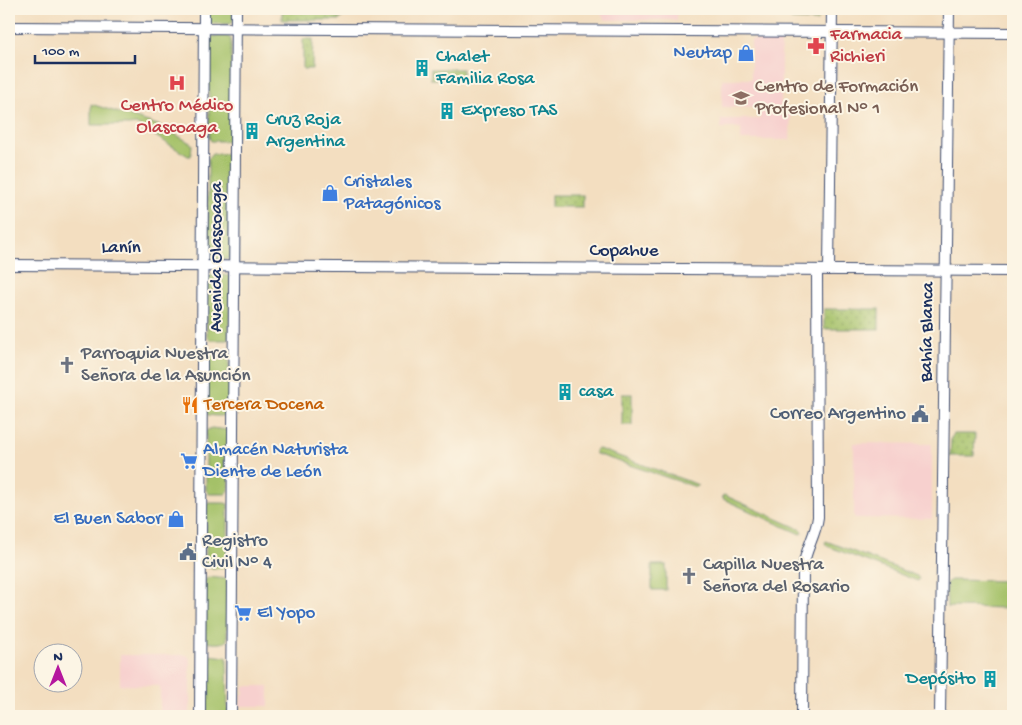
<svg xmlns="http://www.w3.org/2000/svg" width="1022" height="725" font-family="'Gochi Hand',sans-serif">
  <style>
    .built { fill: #f7d0ce }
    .grass { fill: url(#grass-dots); stroke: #607863 }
    .green { fill: #a4c168; stroke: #607863 }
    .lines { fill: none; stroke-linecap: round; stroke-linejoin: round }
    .secondary-casing { stroke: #3b496d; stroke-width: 12 }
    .secondary { stroke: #fff; stroke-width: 10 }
    .labels { text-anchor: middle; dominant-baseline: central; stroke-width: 4; stroke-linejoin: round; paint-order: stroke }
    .health-label { font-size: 19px; fill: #be3a42; stroke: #fcf5e5; text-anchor: start }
    .shop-label { font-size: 19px; fill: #366cbe; stroke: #fcf5e5; text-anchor: start }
    .culture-label { font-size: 19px; fill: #0d838f; stroke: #fcf5e5; text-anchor: start }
    .education-label { font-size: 19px; fill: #785e54; stroke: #fcf5e5; text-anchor: start }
    .street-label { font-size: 19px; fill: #1b2f5e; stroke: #fcf5e5 }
    .worship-label { font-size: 19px; fill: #5b616d; stroke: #fcf5e5; text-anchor: start }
    .food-label { font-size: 19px; fill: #c56008; stroke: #fcf5e5; text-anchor: start }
    .service-label { font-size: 19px; fill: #4e5e75; stroke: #fcf5e5; text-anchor: end }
  </style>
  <defs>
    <pattern id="grass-dots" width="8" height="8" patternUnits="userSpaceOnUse" patternTransform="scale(1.25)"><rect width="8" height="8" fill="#a4c168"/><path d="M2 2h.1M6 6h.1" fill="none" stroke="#859d59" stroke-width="1.8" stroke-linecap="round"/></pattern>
  </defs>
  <rect width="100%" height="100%" fill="#fcf5e5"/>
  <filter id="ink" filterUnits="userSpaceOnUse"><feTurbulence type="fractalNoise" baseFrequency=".02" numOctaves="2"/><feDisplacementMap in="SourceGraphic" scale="10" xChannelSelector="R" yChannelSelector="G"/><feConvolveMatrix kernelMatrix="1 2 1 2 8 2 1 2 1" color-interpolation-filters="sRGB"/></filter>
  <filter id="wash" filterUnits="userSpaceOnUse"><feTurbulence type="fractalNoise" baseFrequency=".0096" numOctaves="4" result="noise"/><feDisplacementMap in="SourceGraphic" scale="20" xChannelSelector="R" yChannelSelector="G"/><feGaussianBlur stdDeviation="1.12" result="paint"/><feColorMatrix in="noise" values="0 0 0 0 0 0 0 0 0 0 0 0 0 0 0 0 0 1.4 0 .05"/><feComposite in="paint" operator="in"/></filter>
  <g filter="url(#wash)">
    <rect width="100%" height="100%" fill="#f3dec0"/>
    <g class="built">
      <polygon points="601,9 677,9 677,20 606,20 601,15"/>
      <polygon points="751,40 781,41 781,109 791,109 790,140 741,140 741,128 721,128 721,119 760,119 760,108 722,107 722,79 751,79"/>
      <polygon points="854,443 932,444 932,519 854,518"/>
      <polygon points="120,655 187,655 190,659 190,715 189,716 160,716 160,686 120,685"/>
      <polygon points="244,686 269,686 269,706 240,706 242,694 244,694"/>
    </g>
    <g class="grass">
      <polygon points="282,9 343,9 343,16 340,20 282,20"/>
      <polygon points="791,9 822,9 822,16 817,21 791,20"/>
      <polygon points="303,39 313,39 312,69 303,69"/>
      <rect x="431" y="69" width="31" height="10"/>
      <rect x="551" y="195" width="32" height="12"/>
      <rect x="824" y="309" width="55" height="20"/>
      <rect x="622" y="394" width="10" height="31"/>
      <polygon points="954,434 975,434 974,456 950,456 951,438"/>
    </g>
    <g class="green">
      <polygon points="208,9 233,9 233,21 231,24 210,24 209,21"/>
      <polygon points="213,36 227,36 231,39 231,137 229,141 211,141 209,137 209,40"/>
      <polygon points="91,104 161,126 192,144 191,156 188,156 136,124 129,125 91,125"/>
      <polygon points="212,154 226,154 231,157 230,255 228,259 210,260 208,255 208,159"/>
      <polygon points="212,274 230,276 229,338 227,340 210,340 207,335 207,281 208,277"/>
      <path d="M211 350 229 351V414C224 417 214 416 208 415L206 412 207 356 208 351Z"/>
      <polygon points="211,428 229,430 229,490 226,494 209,494 206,490 206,431"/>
      <polygon points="599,449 696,484 698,486 696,487 596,454 595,450"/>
      <polygon points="724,495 802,530 803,533 800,534 723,499 722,496"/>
      <path d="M208 503H225L228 504V566C222 570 211 569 206 566V505Z"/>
      <polygon points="826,541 917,576 919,579 918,581 915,580 827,546 825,543"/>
      <rect x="652" y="565" width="14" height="25"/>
      <path d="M209 577 227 579V641C222 644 210 644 205 641V580Z"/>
      <polygon points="951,580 1013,581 1013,608 947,607 946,583"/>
      <polygon points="209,655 227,657 228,716 204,716 205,658"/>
    </g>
  </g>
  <g filter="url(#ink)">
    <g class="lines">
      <g class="secondary-casing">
        <g id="secondary">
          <polyline points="9,27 1013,33"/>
          <polyline points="9,265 1013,271"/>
          <polyline points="829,270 832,9"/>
          <polyline points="200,716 204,9"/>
          <polyline points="231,716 236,9"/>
          <path d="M802 716 803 568C805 550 816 535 818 517L817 270"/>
          <polyline points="940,716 949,9"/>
        </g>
      </g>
      <use href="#secondary" class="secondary"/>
    </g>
  </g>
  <defs>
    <g id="pharmacy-bare" transform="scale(1.35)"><path d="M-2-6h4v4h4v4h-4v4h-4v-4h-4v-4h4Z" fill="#e0444e" stroke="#fcf5e5" stroke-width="2.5" paint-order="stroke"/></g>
    <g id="shop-bare" transform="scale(1.35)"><path d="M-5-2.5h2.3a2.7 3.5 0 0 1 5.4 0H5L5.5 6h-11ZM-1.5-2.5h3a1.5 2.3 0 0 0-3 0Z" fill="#3f7fe0" stroke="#fcf5e5" stroke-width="2.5" paint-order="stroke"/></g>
    <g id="building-bare" transform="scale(1.35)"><path d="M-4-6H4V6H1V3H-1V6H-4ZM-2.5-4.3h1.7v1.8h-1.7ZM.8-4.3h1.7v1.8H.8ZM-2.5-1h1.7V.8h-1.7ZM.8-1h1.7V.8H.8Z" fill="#0f9aa8" stroke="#fcf5e5" stroke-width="2.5" paint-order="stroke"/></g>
    <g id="hospital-bare" transform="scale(1.35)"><path d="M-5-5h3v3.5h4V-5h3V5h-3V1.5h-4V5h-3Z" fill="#e0444e" stroke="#fcf5e5" stroke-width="2.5" paint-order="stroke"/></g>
    <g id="university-bare" transform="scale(1.35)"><path d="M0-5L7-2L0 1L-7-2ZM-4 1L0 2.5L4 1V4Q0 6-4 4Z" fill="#8d6e63" stroke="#fcf5e5" stroke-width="2.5" paint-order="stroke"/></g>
    <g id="church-bare" transform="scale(1.35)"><path d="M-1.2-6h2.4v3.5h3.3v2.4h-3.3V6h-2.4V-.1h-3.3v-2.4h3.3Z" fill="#6b7280" stroke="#fcf5e5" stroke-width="2.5" paint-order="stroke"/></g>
    <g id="restaurant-bare" transform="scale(1.35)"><path d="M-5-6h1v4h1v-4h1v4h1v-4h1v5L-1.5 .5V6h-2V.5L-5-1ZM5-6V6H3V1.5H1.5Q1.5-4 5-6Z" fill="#e8710a" stroke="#fcf5e5" stroke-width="2.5" paint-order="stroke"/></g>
    <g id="civic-bare" transform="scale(1.35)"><path d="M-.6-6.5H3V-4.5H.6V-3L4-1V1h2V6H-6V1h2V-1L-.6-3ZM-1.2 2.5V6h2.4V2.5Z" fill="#5c6f8a" stroke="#fcf5e5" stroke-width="2.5" paint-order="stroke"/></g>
    <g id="supermarket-bare" transform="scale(1.35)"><path d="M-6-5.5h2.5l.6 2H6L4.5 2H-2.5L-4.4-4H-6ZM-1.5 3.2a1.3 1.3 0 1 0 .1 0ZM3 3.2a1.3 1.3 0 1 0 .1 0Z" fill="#3f7fe0" stroke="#fcf5e5" stroke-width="2.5" paint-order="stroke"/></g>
  </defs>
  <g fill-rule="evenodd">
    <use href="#pharmacy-bare" x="816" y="46"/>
    <use href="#shop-bare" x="746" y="53"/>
    <use href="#building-bare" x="422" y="68"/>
    <use href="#hospital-bare" x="177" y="83"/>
    <use href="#university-bare" x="741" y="98"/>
    <use href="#building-bare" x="447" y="111"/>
    <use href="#building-bare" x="252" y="131"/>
    <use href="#shop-bare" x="330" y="193"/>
    <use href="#church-bare" x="67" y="365"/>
    <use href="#building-bare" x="565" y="392"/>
    <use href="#restaurant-bare" x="190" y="405"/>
    <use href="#civic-bare" x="920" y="414"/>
    <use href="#supermarket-bare" x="189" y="461"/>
    <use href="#shop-bare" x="176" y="519"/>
    <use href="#civic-bare" x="188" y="552"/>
    <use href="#church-bare" x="689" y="576"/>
    <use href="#supermarket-bare" x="243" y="613"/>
    <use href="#building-bare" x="990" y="679"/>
  </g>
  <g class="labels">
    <g class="health-label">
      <text x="830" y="35">Farmacia<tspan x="830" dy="22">Richieri</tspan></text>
      <text x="177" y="106" text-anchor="middle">Centro Médico<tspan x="177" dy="22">Olascoaga</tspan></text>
    </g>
    <g class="shop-label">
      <text x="732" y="53" text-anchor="end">Neutap</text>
      <text x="344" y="182">Cristales<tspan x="344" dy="22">Patagónicos</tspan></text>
      <text x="203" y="450">Almacén Naturista<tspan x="203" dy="22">Diente de León</tspan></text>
      <text x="162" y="519" text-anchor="end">El Buen Sabor</text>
      <text x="257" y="613">El Yopo</text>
    </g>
    <g class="culture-label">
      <text x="436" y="57">Chalet<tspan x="436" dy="22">Familia Rosa</tspan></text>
      <text x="461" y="111">Expreso TAS</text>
      <text x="266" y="120">Cruz Roja<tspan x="266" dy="22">Argentina</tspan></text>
      <text x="579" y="392">casa</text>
      <text x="976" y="679" text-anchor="end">Depósito</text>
    </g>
    <g class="education-label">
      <text x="755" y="87">Centro de Formación<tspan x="755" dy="22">Profesional N° 1</tspan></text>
    </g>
    <g class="street-label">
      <text x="121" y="248">Lanín</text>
      <text x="624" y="251">Copahue</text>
      <text transform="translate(217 257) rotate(-90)">Avenida Olascoaga</text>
      <text transform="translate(928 332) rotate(-89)">Bahía Blanca</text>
    </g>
    <g class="worship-label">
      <text x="81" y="354">Parroquia Nuestra<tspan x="81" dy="22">Señora de la Asunción</tspan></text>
      <text x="703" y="565">Capilla Nuestra<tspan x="703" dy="22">Señora del Rosario</tspan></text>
    </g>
    <g class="food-label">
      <text x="204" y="405">Tercera Docena</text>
    </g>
    <g class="service-label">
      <text x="906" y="414">Correo Argentino</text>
      <text x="202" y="541" text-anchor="start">Registro<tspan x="202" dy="22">Civil N° 4</tspan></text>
    </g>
  </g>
  <rect width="1022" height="725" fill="none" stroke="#fcf5e5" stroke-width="30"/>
  <g transform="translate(58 668)"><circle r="24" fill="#fcf5e5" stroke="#a2a6af"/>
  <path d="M0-4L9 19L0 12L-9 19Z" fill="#b5179e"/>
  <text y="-8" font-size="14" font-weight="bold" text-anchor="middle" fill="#1b2f5e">N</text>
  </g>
  <path d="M35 55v8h100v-8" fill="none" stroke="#1b2f5e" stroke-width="2.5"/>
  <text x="42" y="55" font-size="15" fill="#1b2f5e" stroke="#fcf5e5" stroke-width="4" paint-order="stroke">100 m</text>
</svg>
